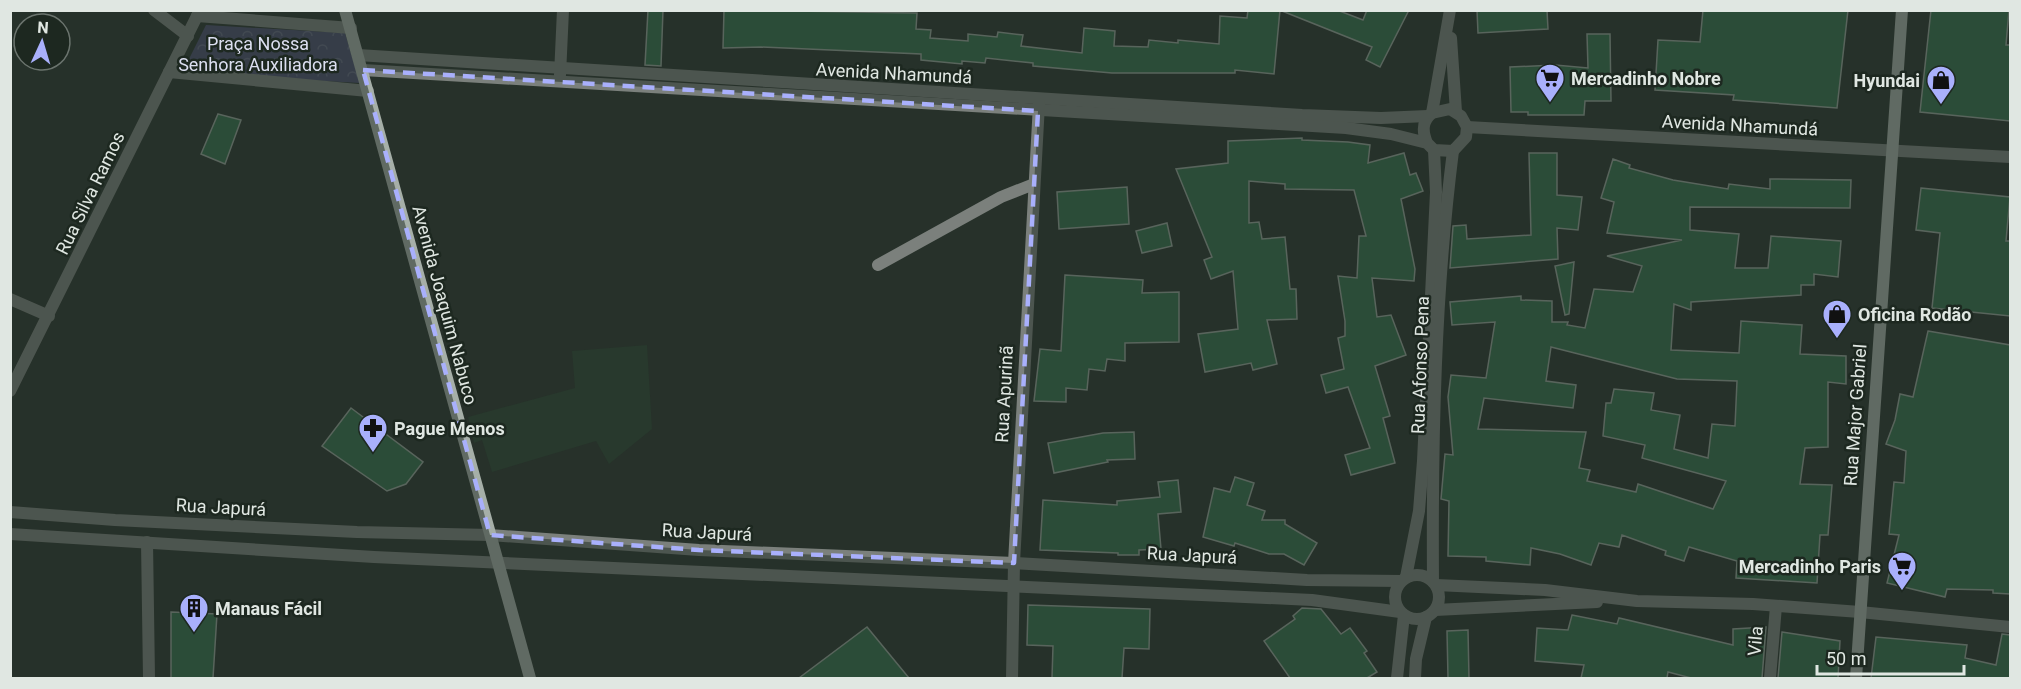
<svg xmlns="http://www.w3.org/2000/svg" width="2021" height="689" font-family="Roboto,sans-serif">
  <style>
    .built { fill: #28392d }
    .park { fill: url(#park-crowns) }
    .building { fill: #326e49; stroke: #95a299; stroke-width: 1.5; fill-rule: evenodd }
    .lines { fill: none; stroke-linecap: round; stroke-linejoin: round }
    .service { stroke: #7b807c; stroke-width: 12 }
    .pedestrian { stroke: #7b807c; stroke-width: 12 }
    .minor { stroke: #7b807c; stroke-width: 12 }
    .secondary { stroke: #a6afa8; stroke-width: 12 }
    .marked { fill: none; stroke: #a9b0fc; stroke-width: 4.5; stroke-dasharray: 12 8; stroke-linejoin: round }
    .labels { text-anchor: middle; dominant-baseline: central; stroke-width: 5; stroke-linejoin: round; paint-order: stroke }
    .park-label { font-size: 18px; fill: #dcdff0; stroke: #1d2820 }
    .street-label { font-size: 18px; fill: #e0e7e2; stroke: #1d2820 }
    .poi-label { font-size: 18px; font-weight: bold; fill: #e0e7e2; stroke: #1d2820; text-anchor: start }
  </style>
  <defs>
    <pattern id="park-crowns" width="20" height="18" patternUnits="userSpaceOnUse" patternTransform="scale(1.5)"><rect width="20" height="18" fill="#4a4d6e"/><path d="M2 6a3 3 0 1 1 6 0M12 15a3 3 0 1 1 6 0" fill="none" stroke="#646782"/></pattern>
  </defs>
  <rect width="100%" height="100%" fill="#27312a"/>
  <polygon class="built" points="647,345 652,429 609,464 596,441 492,472 482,440 474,443 468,417 575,388 572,351"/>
  <polygon class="park" points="206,25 345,33 360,83 182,73"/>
  <g class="building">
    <polygon points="648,10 663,10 661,66 645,65"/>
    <polygon points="724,10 917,13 916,29 931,30 930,38 968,41 968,34 997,37 998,32 1023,35 1021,46 1082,53 1084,28 1115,31 1114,46 1148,47 1149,40 1178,43 1178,40 1219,44 1220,16 1247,18 1248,10 1280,10 1274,74 1235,70 1235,73 1112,73 1033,66 1033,63 986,58 985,63 962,61 962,64 921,60 921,54 761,47 723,48"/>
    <polygon points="1337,10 1363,20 1367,10 1409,10 1380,67 1366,60 1372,47 1282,11"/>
    <polygon points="1477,10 1547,10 1548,29 1478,33"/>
    <polygon points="1703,10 1848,10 1837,108 1733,100 1734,95 1655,90 1658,40 1700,42"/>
    <polygon points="1931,10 2009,10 2006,45 2010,45 2010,121 1920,112"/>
    <polygon points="1587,34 1610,34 1611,101 1585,101 1584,115 1528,115 1528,112 1511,112 1510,67 1555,65 1588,68"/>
    <polygon points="218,114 241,120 225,164 201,154"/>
    <polygon points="1302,138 1302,140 1348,142 1370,145 1368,163 1404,153 1410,175 1416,173 1423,191 1401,199 1415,269 1414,281 1372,278 1377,317 1391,315 1406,355 1375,366 1390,416 1383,418 1395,463 1351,475 1345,455 1370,448 1348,387 1326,393 1321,375 1344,369 1338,338 1345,336 1345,321 1338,276 1357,278 1359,236 1366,236 1354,190 1285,189 1285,184 1249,181 1249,223 1259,222 1262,239 1285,237 1290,289 1296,289 1297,319 1267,320 1277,364 1253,370 1251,363 1205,372 1198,334 1238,329 1233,271 1211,279 1204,260 1212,257 1176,169 1228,163 1228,141"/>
    <polygon points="1529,153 1557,153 1557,195 1582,197 1578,230 1557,228 1558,259 1450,268 1453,226 1466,225 1467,239 1531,235"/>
    <path d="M1613 159 1630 165 1629 168 1673 180 1728 189 1729 184 1770 189V179L1851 180 1850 208 1690 207V230L1739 234 1735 268H1768L1771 236 1841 241 1838 277 1814 274V285H1801V295L1691 302V310L1674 304 1671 350 1739 353 1741 321 1802 325 1800 354 1846 356V384L1828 382V447L1805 448 1800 484 1832 485 1828 535H1820L1817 583 1736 578 1737 561 1689 547 1684 561 1665 555 1666 551 1622 535 1619 547 1599 543 1591 565 1560 554 1531 548 1530 565 1486 561V557L1448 556 1449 501 1441 499 1445 454 1453 455 1448 397 1451 375 1486 378 1495 322 1452 325 1450 302 1521 296V300L1552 301V322H1568L1567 325 1585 328 1594 289 1633 292 1642 266 1607 256 1682 240 1607 233 1614 202 1601 198ZM1551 347 1677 379 1737 381 1735 426 1712 424 1708 458 1674 449 1680 415 1651 410 1654 393 1614 389 1611 403H1606L1603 436 1645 445 1642 458 1726 481 1713 509 1638 484 1636 492 1587 481 1590 470 1579 468 1586 432 1478 429 1484 398 1573 408 1576 385 1546 381Z"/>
    <polygon points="1127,187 1129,224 1059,229 1057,192"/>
    <polygon points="1921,188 2010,197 2006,241 2010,241 2010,316 1932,308 1940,233 1916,230"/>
    <polygon points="1167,223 1172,246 1142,253 1136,231"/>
    <polygon points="1574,262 1569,314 1565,315 1555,266"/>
    <polygon points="1065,275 1143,280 1142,293 1179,292 1179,342 1125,343 1125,361 1107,359 1105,371 1089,369 1087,390 1066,388 1066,402 1034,401 1040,349 1061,351"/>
    <polygon points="1928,331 2010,345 2010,594 1993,593 1993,590 1947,589 1945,597 1887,583 1899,535 1889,534 1894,482 1904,483 1906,451 1886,444 1895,420 1900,394 1913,397"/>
    <polygon points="351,408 423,462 406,484 387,491 322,446"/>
    <polygon points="1134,432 1135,459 1107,460 1108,462 1054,473 1048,443 1103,433"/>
    <polygon points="1235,477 1254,483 1247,505 1265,511 1262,520 1285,520 1285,524 1317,543 1304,565 1284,554 1269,554 1235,543 1234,546 1203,537 1214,488 1230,492"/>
    <polygon points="1178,480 1181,512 1158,514 1161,549 1139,550 1139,555 1118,555 1118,553 1040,550 1043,500 1117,505 1117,501 1160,497 1158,482"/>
    <polygon points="1028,605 1150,609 1149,649 1124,648 1122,678 1052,678 1053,646 1027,645"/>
    <polygon points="1302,608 1321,609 1341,634 1350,628 1367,651 1364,653 1377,672 1367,678 1290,678 1264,641 1295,619 1293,616"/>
    <polygon points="171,612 217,614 213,678 171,678"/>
    <polygon points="1572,615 1617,624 1619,618 1733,645 1733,629 1766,627 1762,678 1691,678 1668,672 1667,678 1581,678 1584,665 1535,661 1537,628 1568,630"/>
    <polygon points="867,627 909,678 799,678"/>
    <polygon points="1468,630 1469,678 1448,678 1447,631"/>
    <polygon points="1782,632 1840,641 1838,678 1778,678"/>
    <polygon points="2002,634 2010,635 2010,678 1871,678 1876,637 1967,645 1965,658 1996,665"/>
  </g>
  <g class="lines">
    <g class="service">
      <polyline points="154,10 188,36"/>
      <polyline points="10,299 49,316"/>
      <polyline points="147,542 149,678"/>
    </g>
    <polyline class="pedestrian" points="1770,678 1776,606"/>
    <g class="minor">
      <polyline points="197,16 351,28"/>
      <polyline points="1451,38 1456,112"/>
      <polyline points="358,55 1302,115 1381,118 1428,116"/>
      <path d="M363 70 1346 128 1391 134 1427 143 1434 150 1453 151 1466 137 1467 127 1461 116 1450 109 1432 113C1422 121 1422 131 1427 143"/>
      <polyline points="169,72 368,91"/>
      <polyline points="560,75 563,10"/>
      <polyline points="1432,113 1450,10"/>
      <polyline points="1467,127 2010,157"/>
      <polyline points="878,265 1001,197 1034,184"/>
      <polyline points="10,391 200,10"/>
      <polyline points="10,512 115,520 357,532 490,535 699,550 1014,563 1307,580 1401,581"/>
      <polyline points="10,534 374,557 1312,600 1400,612"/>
      <circle cx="1417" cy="597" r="22"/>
      <polyline points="1406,577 1419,511 1423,461 1436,192 1434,150"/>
      <path d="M1433 582C1432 439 1435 293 1453 151"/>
      <polyline points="1436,585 1545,590 1637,601 1753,604 1860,612 2010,627"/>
      <polyline points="1435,610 1597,602"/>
      <polyline points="1012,678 1014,563 1039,104"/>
      <polyline points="1397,678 1404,615"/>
      <polyline points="1415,678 1416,659 1426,617"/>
    </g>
    <g class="secondary">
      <polyline points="345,10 530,678"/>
      <polyline points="1856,678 1902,10"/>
    </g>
  </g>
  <path d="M0 0H2021V689H0ZM363 70 1038 111 1014 563 699 550 490 535Z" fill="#27312a" fill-opacity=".55" fill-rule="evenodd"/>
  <path class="marked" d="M363 70 1038 111 1014 563 699 550 490 535Z"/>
  <defs>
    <g id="supermarket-pin" transform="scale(1.5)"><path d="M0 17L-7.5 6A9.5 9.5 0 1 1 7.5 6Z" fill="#a9b0fc" stroke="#1d2820"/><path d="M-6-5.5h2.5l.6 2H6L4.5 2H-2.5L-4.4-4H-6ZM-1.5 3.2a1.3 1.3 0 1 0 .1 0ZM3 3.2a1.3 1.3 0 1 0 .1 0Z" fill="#111"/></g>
    <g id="shop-pin" transform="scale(1.5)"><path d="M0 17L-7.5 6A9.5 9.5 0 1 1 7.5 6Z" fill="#a9b0fc" stroke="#1d2820"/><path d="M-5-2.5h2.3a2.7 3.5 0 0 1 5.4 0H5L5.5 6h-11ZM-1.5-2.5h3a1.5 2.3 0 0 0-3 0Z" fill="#111"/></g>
    <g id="pharmacy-pin" transform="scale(1.5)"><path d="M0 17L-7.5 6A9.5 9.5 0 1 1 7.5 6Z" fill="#a9b0fc" stroke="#1d2820"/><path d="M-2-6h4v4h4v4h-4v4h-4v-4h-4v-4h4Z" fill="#111"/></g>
    <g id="building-pin" transform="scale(1.5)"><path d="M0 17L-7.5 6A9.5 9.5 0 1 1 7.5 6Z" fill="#a9b0fc" stroke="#1d2820"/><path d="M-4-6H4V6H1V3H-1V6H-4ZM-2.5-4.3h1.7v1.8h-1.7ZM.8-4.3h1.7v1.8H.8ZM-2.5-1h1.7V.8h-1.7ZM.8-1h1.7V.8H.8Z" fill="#111"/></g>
  </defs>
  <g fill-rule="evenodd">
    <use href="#supermarket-pin" x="1550" y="78"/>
    <use href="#shop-pin" x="1941" y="80"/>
    <use href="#shop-pin" x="1837" y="314"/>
    <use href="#pharmacy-pin" x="373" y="428"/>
    <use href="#supermarket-pin" x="1902" y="566"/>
    <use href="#building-pin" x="194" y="608"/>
  </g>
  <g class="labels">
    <g class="park-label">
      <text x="258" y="43">Praça Nossa<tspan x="258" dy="21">Senhora Auxiliadora</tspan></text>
    </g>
    <g class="street-label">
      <text transform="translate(894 73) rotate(3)">Avenida Nhamundá</text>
      <text transform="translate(1740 125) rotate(3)">Avenida Nhamundá</text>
      <text transform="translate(90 193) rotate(-64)">Rua Silva Ramos</text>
      <text transform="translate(445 305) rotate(75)">Avenida Joaquim Nabuco</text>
      <text transform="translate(1420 365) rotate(-88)">Rua Afonso Pena</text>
      <text transform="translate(1004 394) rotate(-87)">Rua Apurinã</text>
      <text transform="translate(1855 415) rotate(-86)">Rua Major Gabriel</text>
      <text transform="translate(221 507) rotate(3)">Rua Japurá</text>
      <text transform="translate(707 532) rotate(3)">Rua Japurá</text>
      <text transform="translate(1192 555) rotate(3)">Rua Japurá</text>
      <text transform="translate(1755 641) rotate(-85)">Vila</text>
    </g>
    <g class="poi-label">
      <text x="1571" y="78">Mercadinho Nobre</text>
      <text x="1920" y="80" text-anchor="end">Hyundai</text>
      <text x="1858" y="314">Oficina Rodão</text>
      <text x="394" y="428">Pague Menos</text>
      <text x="1881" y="566" text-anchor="end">Mercadinho Paris</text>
      <text x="215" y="608">Manaus Fácil</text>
    </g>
  </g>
  <rect width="2021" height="689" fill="none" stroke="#e0e7e2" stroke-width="24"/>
  <g transform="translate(42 42) rotate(4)"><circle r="28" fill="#1d2820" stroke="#6b746e" stroke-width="1.5"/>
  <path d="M0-4.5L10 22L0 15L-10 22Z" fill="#a9b0fc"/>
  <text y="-9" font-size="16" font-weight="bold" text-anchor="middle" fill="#e0e7e2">N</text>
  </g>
  <path d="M1817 665v9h147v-9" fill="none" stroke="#e0e7e2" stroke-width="3"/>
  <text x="1826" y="665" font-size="18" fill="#e0e7e2" stroke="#1d2820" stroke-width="4.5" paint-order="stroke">50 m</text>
</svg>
